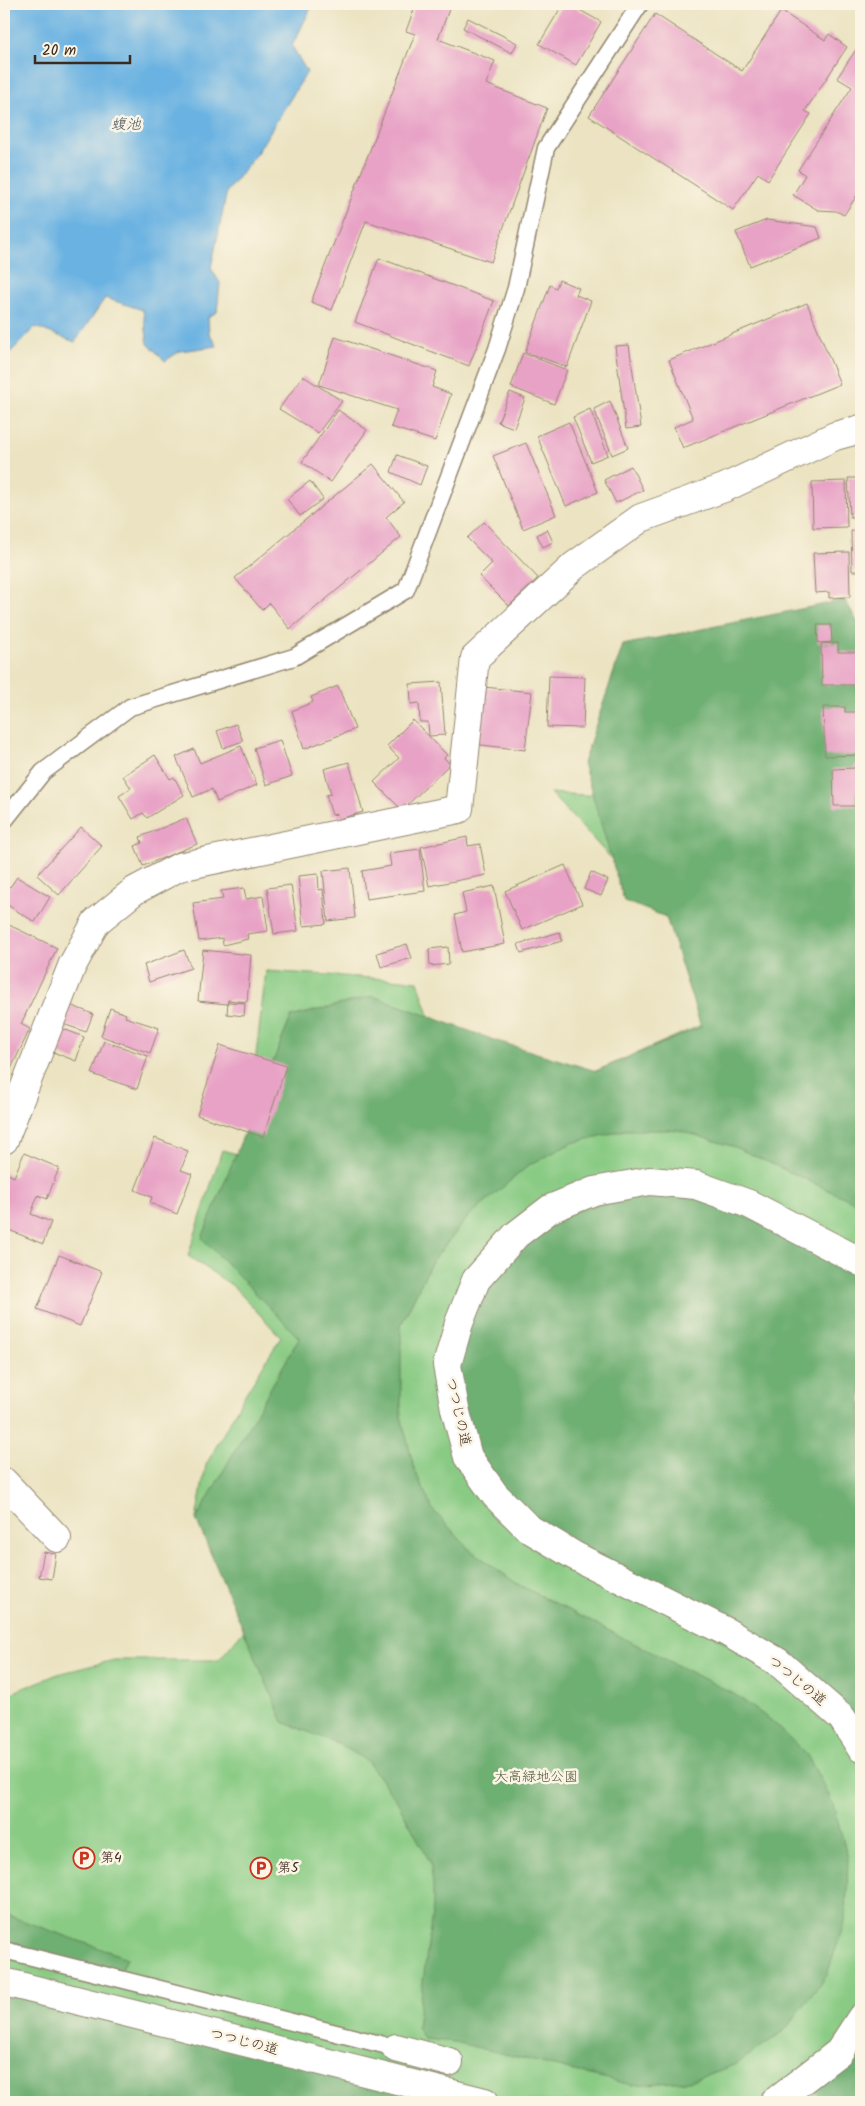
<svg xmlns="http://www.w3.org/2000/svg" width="865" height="2106" font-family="Kalam,'Klee One',sans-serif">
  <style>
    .green { fill: #89cb84; stroke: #627a51 }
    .forest { fill: #6eaf72; stroke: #546c48 }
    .water { fill: #6bb2e2; stroke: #536e80 }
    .building { fill: #e8a2c6 }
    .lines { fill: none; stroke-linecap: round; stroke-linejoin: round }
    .lane-casing { stroke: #938670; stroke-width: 19 }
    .street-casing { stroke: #938670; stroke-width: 30 }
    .lane { stroke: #fff; stroke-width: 16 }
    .street { stroke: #fff; stroke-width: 28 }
    .labels { text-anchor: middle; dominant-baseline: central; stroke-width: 5; stroke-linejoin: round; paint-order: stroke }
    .street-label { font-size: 14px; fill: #3b2a1e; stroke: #fcf5e5 }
    .park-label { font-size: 14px; fill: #525a3d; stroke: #fcf5e5 }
    .poi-label { font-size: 14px; fill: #3b2a1e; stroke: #fcf5e5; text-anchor: start }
    .water-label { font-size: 15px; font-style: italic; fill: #4c5a63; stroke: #fcf5e5 }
  </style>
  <rect width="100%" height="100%" fill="#fcf5e5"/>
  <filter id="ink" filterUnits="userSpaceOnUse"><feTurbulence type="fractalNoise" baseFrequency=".02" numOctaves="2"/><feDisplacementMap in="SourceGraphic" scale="10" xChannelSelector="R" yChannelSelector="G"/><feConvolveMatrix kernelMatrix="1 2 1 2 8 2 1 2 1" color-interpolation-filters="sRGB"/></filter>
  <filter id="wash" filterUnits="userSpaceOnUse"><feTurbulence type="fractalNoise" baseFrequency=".0096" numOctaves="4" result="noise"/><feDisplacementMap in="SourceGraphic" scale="20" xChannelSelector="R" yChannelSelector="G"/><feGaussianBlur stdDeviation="1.12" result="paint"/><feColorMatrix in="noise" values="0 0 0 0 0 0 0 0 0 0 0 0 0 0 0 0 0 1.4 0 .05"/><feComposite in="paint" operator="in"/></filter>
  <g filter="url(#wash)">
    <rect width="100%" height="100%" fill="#ebe3c1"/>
    <polygon class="green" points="861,628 861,2102 4,2102 4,1696 58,1674 114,1660 219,1660 252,1620 196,1519 206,1465 244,1396 281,1337 233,1286 188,1256 222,1150 269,1163 255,1063 266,971 418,981 434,1031 596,1071 708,1022 666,917 550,793 621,797"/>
    <g class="forest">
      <polygon points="845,600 861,628 861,1205 735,1147 678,1130 625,1130 572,1143 529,1165 469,1216 431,1263 401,1325 401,1416 415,1471 433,1510 469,1549 519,1585 734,1694 772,1721 807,1755 832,1801 848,1858 846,1918 827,1975 784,2031 735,2065 689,2081 632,2085 455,2042 424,2039 417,2027 433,1906 433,1884 430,1862 397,1801 367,1761 341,1745 283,1722 196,1519 299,1338 202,1238 291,1017 373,996 497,1041 596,1071 701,1027 666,917 624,901 583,763 623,645"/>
      <polygon points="650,1181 861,1262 861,1748 842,1718 495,1495 455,1409 459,1323 516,1235"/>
      <polygon points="4,1914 127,1958 118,1978 4,1946"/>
      <polygon points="4,1982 485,2102 4,2102"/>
      <polygon points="861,2018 861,2102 825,2102 807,2078"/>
    </g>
    <polygon class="water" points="4,4 313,4 292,46 307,72 255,156 227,191 211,268 220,283 217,312 208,317 209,333 217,346 180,351 165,361 148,344 143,310 105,298 75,342 35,327 4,359"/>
    <g id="blocks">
      <g class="building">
        <polygon points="416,4 451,4 438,39 495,61 486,84 547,108 491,262 366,221 332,310 311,302 415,34 406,31"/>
        <polygon points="563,4 569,4 601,22 576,65 539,44"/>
        <polygon points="781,11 825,40 829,34 847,47 805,111 811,114 768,180 758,173 733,210 589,116 655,14 742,71"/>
        <polygon points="468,18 517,43 512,53 463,28"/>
        <polygon points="861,42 861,189 844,215 836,211 818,210 793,195 805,175 798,170 852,87 837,78"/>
        <polygon points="767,220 817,227 821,238 750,266 736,232"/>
        <polygon points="379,258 494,301 469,366 355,322"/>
        <polygon points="559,280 579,288 576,295 591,301 567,367 525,352 550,285 556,288"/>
        <polygon points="807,303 840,384 683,448 674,427 693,419 669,360"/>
        <polygon points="335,337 437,371 432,387 451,394 435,441 391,427 397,410 319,385"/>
        <polygon points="629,345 641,427 626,429 615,346"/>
        <polygon points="523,353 567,370 554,404 511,387"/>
        <polygon points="303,376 342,401 318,433 279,409"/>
        <polygon points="510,392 525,398 514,428 498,422"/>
        <polygon points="610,401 628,448 612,455 594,409"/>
        <polygon points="590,409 608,455 591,462 573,417"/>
        <polygon points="338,410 367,430 331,482 302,462"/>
        <polygon points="569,422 598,492 566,506 537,436"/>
        <polygon points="526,443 556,515 523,529 493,456"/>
        <polygon points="397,455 427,466 420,485 391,472"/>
        <polygon points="373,464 404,502 386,517 401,537 290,629 269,603 262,610 235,578"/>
        <polygon points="631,466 643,490 616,503 604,480"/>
        <polygon points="848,478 861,478 861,517 850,517"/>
        <polygon points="310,481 323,499 300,516 287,499"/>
        <polygon points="846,481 847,527 813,528 812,482"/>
        <polygon points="484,522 538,578 509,606 479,576 492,563 467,538"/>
        <polygon points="547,529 553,542 543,547 537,535"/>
        <polygon points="851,531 861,531 861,571 852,571"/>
        <polygon points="849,552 850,597 829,598 829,592 815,593 813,553"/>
        <polygon points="817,625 831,625 832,642 818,643"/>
        <polygon points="838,643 838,652 861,652 861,685 822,685 821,644"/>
        <polygon points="549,676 585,677 583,728 547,727"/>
        <polygon points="441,682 445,735 429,736 428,722 420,722 419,703 411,704 410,684"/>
        <polygon points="338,686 355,729 304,749 292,711 313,702 311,697"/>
        <polygon points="484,687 532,692 525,750 473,744"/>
        <polygon points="823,707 845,707 845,712 861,712 861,755 825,756"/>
        <polygon points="413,720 447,755 444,758 450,764 402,810 374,782 399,758 387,746"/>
        <polygon points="236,724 243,741 223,748 217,731"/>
        <polygon points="280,740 292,776 266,785 254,748"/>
        <polygon points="241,746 257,785 217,802 212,789 193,797 176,757 194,749 200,763"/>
        <polygon points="155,755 170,779 174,777 184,795 147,818 143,813 133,819 119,796 131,788 123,776"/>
        <polygon points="349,762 363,812 339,819 337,814 332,815 326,795 331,794 324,769"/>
        <polygon points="861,764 861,794 855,794 856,806 834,806 833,769 855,768 855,765"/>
        <polygon points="186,818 197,844 143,866 135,846 142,843 140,837"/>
        <polygon points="81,827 102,846 59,895 37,875"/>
        <polygon points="467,837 468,846 480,844 486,875 429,886 421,847"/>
        <polygon points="420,849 425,891 366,899 362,871 391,866 389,853"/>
        <polygon points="565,865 582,904 522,930 505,891"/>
        <polygon points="350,868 355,918 328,921 323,871"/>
        <polygon points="591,872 608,880 601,896 584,889"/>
        <polygon points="318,874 319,890 323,889 326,924 303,926 298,876"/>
        <polygon points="17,877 50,897 35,922 4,903 4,888 6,885 10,887"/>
        <polygon points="291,885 298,931 274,934 267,888"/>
        <polygon points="494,886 505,944 462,952 455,915 466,912 462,893"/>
        <polygon points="244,888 246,899 263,896 268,931 247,934 248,939 223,945 222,938 199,941 193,903 223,899 221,891"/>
        <polygon points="9,925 57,948 21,1024 30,1029 4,1083 4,935"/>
        <polygon points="560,932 562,941 521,953 518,944"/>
        <polygon points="407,944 412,958 381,967 377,953"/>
        <polygon points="448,947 449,964 430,966 429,949"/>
        <polygon points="184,950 191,968 149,982 144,965"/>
        <polygon points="203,950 251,955 247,1002 228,1000 227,1004 198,1001"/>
        <polygon points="228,1002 245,1003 244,1016 227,1014"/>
        <polygon points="70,1005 93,1014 86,1032 63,1024"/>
        <polygon points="110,1008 126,1014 125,1017 159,1028 150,1053 101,1036"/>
        <polygon points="61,1028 84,1037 76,1061 53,1052"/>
        <polygon points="104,1041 148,1056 137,1089 92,1074"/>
        <polygon points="220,1045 286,1066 263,1137 197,1115"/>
        <polygon points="155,1138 188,1151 181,1170 192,1174 177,1214 150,1203 152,1197 135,1190"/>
        <polygon points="24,1153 59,1168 47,1199 38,1195 31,1214 51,1222 43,1244 4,1228 4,1172 14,1177"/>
        <polygon points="59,1255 102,1272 80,1326 37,1309"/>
        <polygon points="44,1552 56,1554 52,1579 39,1577"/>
      </g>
    </g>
  </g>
  <g filter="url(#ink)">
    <use href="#blocks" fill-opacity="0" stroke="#938670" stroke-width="1"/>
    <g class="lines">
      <g class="lane-casing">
        <g id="lane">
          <polyline points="4,821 43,772 130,707 294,657 406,590 497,349 516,288 546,148 640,4"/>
          <polyline points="4,1950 396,2048"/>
        </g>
      </g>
      <g class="street-casing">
        <g id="street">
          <polyline points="4,1140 72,966 96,922 134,891 179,867 459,809 475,658 574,566 641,518 724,488 835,436 861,429"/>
          <polyline points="861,1262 749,1204 696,1185 650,1181 594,1191 550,1209 516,1235 476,1280 459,1323 447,1365 455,1409 468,1457 495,1495 528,1528 575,1556 725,1631 778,1662 842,1718 861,1748"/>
          <polyline points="4,1482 57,1538"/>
          <polyline points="4,1982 485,2102"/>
          <polyline points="396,2048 449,2062"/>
          <polyline points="774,2102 839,2052 861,2018"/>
        </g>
      </g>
      <use href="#lane" class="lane"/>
      <use href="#street" class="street"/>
    </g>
  </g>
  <defs>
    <g id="parking-ring" transform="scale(1.125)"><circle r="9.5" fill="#fcf5e5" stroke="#c8321e" stroke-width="1.5"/><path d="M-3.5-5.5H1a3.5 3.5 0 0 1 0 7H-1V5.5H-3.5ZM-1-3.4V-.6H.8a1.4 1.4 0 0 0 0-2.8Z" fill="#c8321e"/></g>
  </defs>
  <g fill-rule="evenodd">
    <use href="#parking-ring" x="84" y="1858"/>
    <use href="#parking-ring" x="261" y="1868"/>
  </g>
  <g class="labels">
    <g class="street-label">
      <text transform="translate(458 1412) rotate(77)">つつじの道</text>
      <text transform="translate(797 1681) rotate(39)">つつじの道</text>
      <text transform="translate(244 2042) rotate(14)">つつじの道</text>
    </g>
    <g class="park-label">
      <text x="536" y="1777">大高緑地公園</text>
    </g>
    <g class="poi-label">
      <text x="100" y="1858">第4</text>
      <text x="277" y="1868">第5</text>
    </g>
    <g class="water-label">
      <text x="126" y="125">蝮池</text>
    </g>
  </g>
  <rect width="865" height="2106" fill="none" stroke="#fcf5e5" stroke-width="20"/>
  <path d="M35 55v8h95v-8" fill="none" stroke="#3b2a1e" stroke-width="2.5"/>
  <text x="42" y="55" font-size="15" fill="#3b2a1e" stroke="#fcf5e5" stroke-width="4" paint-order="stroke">20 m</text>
</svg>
